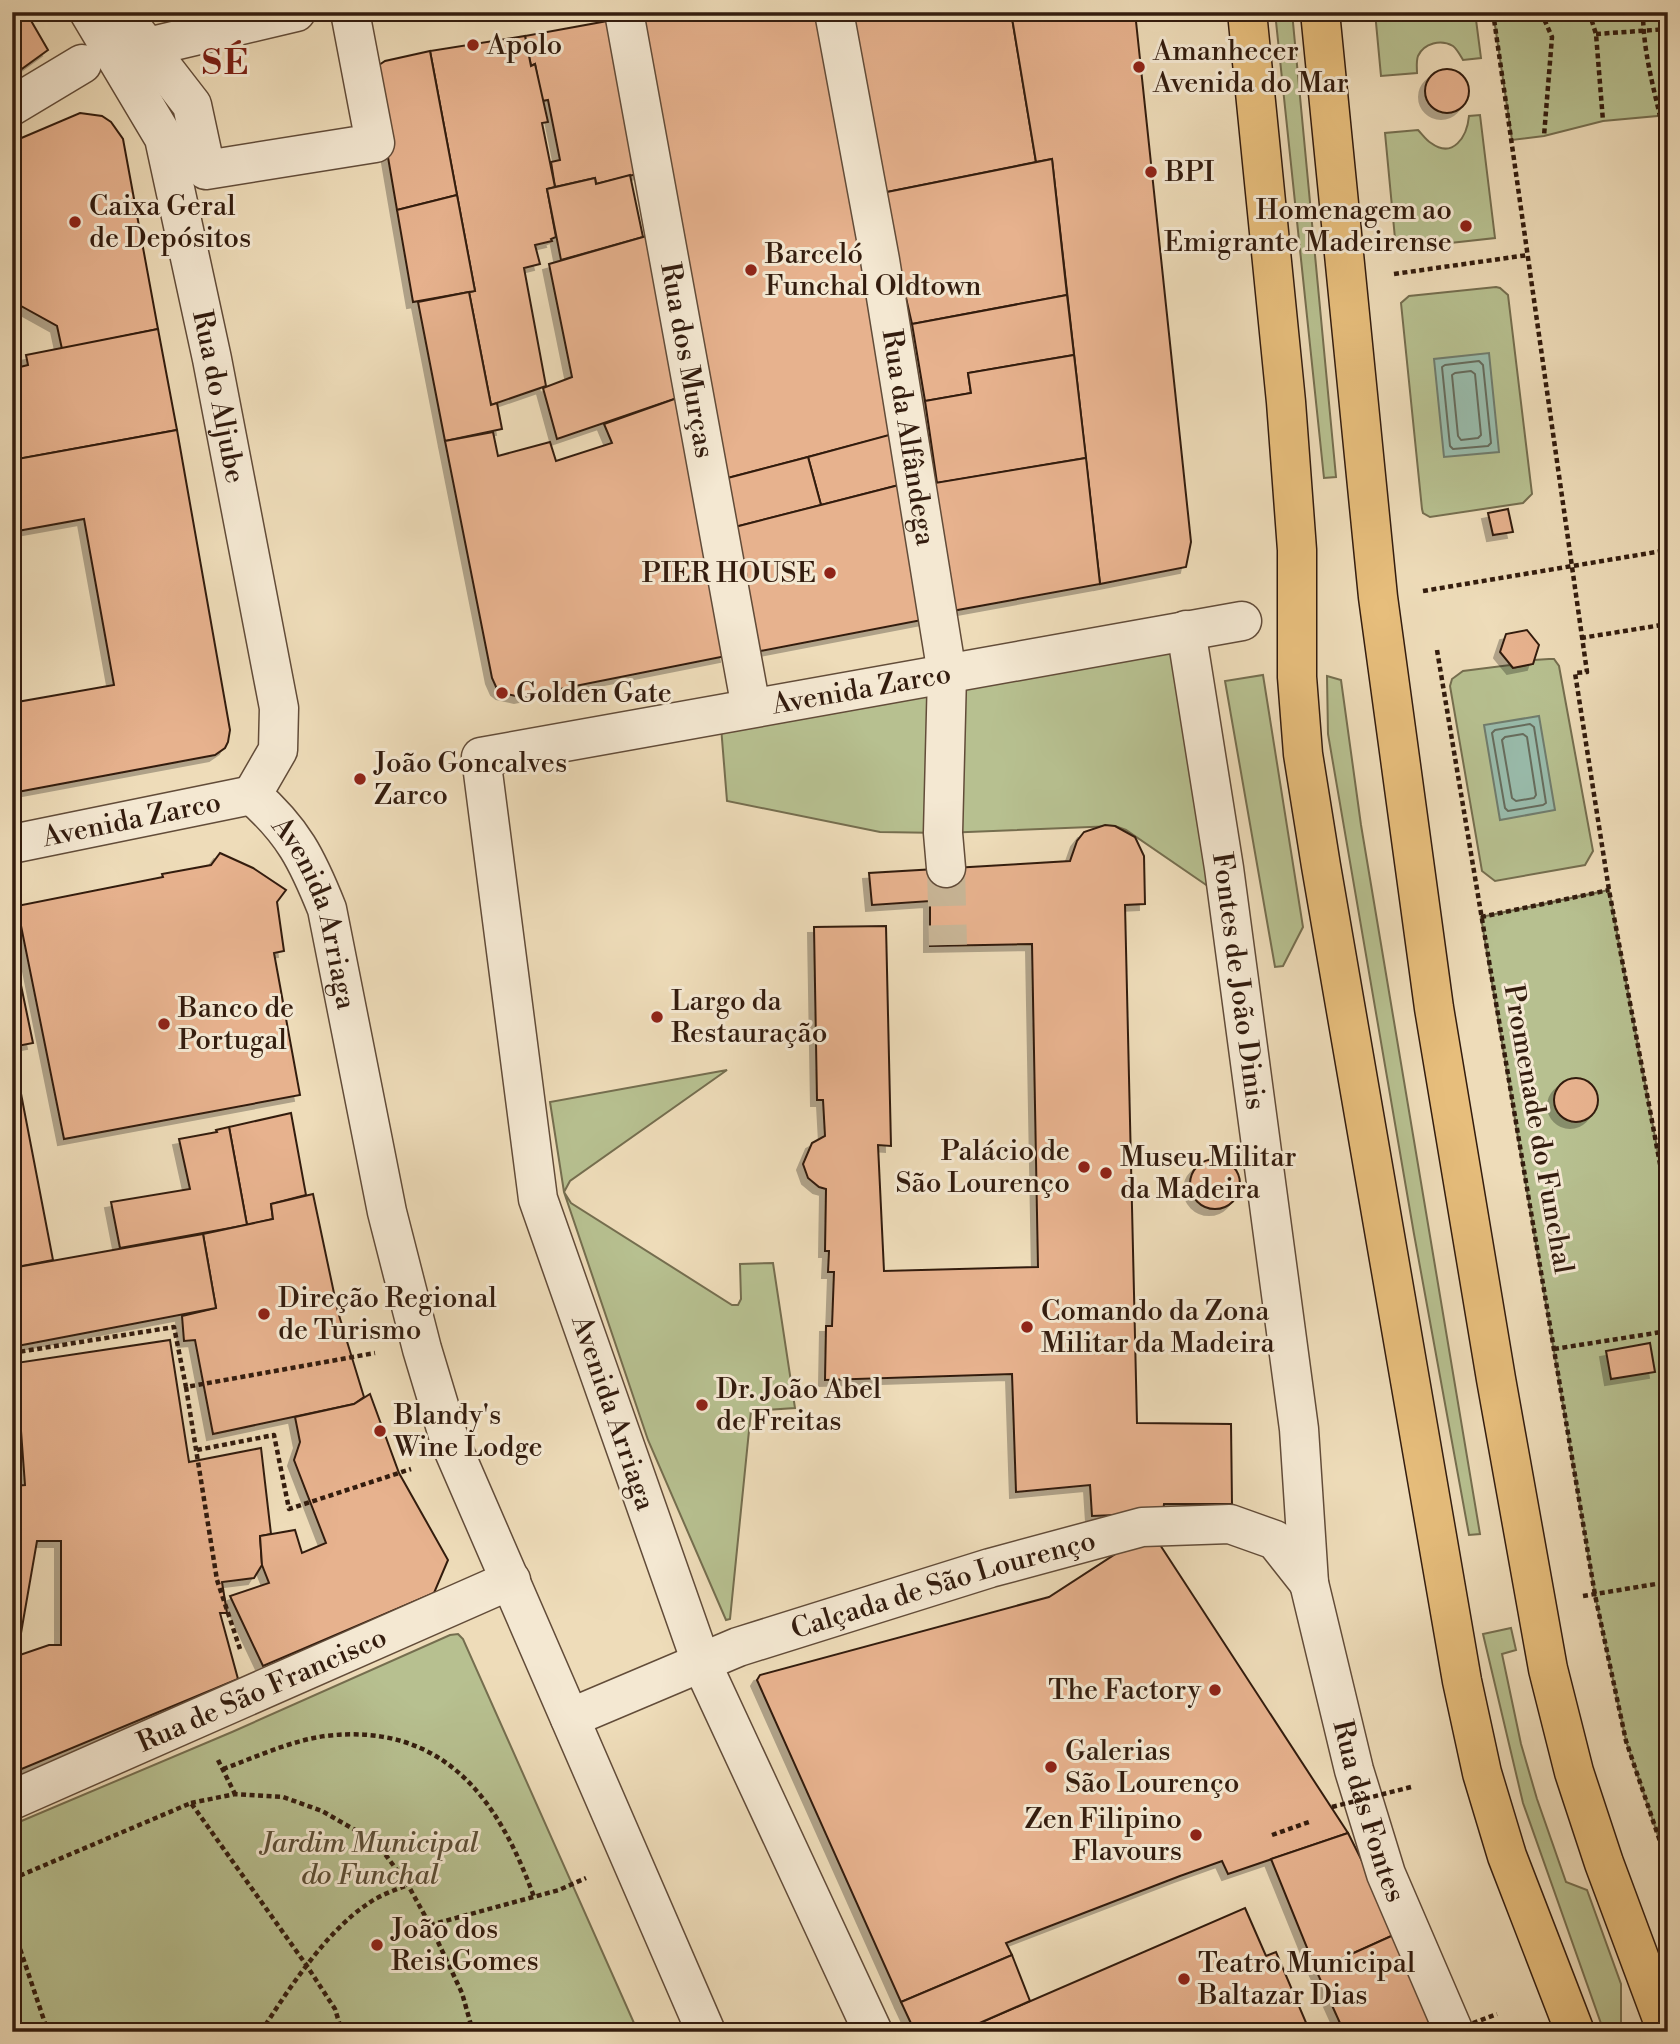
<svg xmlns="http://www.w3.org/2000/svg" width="1680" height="2044" font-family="'Libre Bodoni',serif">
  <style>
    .green { fill: #b7c090; stroke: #756e4f; stroke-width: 2 }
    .water { fill: #99bcac; stroke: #707c6d; stroke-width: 2 }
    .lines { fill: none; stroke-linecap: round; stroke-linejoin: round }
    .shore { stroke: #666c5d; stroke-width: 2 }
    .building { fill: #e7b28e; stroke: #331c0e; stroke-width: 2; fill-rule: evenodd; filter: url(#shadow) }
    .minor-tunnel { stroke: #c9b697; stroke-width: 38; stroke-dasharray: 38 19; stroke-linecap: butt }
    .minor-casing { stroke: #624c39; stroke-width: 41 }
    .major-casing { stroke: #331c0e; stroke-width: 41 }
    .path { stroke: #331c0e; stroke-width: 4.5; stroke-dasharray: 5 3.5; stroke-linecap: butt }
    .minor { stroke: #f4e8d2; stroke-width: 38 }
    .major { stroke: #e7be7c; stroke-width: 38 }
    .path-bridge { stroke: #331c0e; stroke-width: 4.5; stroke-dasharray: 5 3.5; stroke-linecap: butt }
    .poi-dot { fill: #8f2418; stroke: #f4e8d2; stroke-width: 2.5 }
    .labels { text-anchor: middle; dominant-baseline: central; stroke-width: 6; stroke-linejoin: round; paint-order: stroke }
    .poi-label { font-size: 28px; fill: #331c0e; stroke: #f4e8d2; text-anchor: start }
    .street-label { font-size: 28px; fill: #331c0e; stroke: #f4e8d2 }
    .park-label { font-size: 28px; font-style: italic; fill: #5b4d35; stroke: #f4e8d2 }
    .district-label { font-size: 35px; font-weight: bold; letter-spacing: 2px; fill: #7a1f14; stroke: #f4e8d2 }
  </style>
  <defs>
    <filter id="shadow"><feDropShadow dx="-6" dy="6" stdDeviation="0" flood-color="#0004"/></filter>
  </defs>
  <rect width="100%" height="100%" fill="#eedcb9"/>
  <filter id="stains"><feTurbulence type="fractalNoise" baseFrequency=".00286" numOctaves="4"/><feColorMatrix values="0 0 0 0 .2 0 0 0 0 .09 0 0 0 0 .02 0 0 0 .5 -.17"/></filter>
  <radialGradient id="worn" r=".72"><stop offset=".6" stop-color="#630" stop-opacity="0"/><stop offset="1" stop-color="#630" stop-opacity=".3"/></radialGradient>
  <g class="green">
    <polygon points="1275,12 1292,12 1336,477 1324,478"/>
    <path d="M1375 12H1475L1481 58 1463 60C1460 55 1457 49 1453 46 1441 39 1424 43 1418 56 1416 61 1417 68 1417 73L1381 76Z"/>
    <polygon points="1493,12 1668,12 1668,115 1603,121 1544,136 1512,140"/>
    <path d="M1480 115 1495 238 1396 249 1385 133 1418 130C1422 134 1426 140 1431 143 1453 159 1467 137 1469 116Z"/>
    <polygon points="1496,287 1500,288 1508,295 1532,494 1523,503 1430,517 1423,513 1422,509 1401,303 1409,296"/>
    <polygon points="1186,630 1215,891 1126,830 1115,826 943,833 880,832 727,801 720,714"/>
    <polygon points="1549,659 1554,659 1559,666 1593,851 1585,865 1495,881 1482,871 1450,686 1452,679 1463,671 1510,665 1513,668 1533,664 1534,660"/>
    <polygon points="1263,675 1303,927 1283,966 1275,967 1225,681"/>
    <polygon points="1327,676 1341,680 1361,825 1480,1534 1469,1535 1414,1234 1328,734"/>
    <polygon points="1609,890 1668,1207 1668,1865 1626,1741 1595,1595 1481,917"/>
    <polygon points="727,1070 570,1181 564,1192 571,1203 732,1305 738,1305 741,1299 740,1264 773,1263 795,1408 751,1411 730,1619 726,1620 648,1440 564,1192 550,1102"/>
    <polygon points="1511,1628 1516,1650 1502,1654 1521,1744 1537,1799 1566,1882 1587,1890 1621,1984 1621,2032 1604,2032 1523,1803 1483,1634"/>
    <polygon points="458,1634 463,1639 638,2032 12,2032 12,1825 232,1732 450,1635"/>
  </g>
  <g class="water">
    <polygon points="1489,353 1499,452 1444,457 1434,359"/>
    <polygon points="1539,716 1555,810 1500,820 1484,725"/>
  </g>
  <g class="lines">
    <g class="shore">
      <polygon points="1479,361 1483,365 1491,443 1488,446 1453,449 1450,446 1442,367 1445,365"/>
      <polygon points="1471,371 1475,374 1481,435 1478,438 1461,440 1458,436 1452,375 1455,373"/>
      <polygon points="1530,724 1534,727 1546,803 1543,805 1508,811 1505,808 1492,733 1495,730"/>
      <polygon points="1523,734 1527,737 1536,795 1534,798 1516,801 1512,798 1502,740 1505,737"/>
    </g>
  </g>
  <g class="building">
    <polygon points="12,12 26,12 48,50 12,76"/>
    <polygon points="632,12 821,12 895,434 720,480"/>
    <polygon points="849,12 1011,12 1036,162 882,193"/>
    <polygon points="1011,12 1135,12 1191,542 1186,567 1100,584 1052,159 1036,162"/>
    <polygon points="613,20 641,173 596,184 595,178 555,187 551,162 560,160 548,100 542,101 535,64 531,66 525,36"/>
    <polygon points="525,36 531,66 535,64 548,122 542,123 555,187 547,189 556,237 551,239 552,241 535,245 540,264 524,268 546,386 491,405 469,292 475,291 430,51"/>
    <polygon points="430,51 457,195 397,210 375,81 379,65 385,61"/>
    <circle cx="1447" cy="91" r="22"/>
    <polygon points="80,113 102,116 111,122 123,139 158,329 62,349 57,326 12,301 12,142"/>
    <polygon points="1052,159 1067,295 912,324 882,193"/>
    <polygon points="630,175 643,237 561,260 547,189 595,178 596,184"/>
    <polygon points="457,195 475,291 413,302 397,210"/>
    <polygon points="650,235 680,397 557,439 543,388 572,377 549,264"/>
    <polygon points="469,292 491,405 497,403 502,429 445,441 418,302"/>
    <polygon points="1067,295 1074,355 968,373 971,393 925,401 912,324"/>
    <polygon points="158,329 177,430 12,460 12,369 28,365 26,355"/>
    <polygon points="1074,355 1086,458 937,483 925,401 971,393 968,373"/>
    <polygon points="680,397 726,656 520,697 502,693 497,689 492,678 445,441 493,432 498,456 550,442 556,461 612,443 604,424"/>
    <polygon points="177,430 230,730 228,742 225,748 215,755 12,793 12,676 17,702 114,685 84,519 12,532 12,460"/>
    <polygon points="889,435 899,485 821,505 808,457"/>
    <polygon points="808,457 821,505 731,528 720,480"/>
    <polygon points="1086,458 1100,584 952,611 929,484"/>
    <polygon points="899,485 927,619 755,652 731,528"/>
    <polygon points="1508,509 1513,532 1493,535 1488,513"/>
    <polygon points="1527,630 1539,645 1533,664 1513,668 1500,652 1506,634"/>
    <polygon points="1105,825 1115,826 1135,837 1144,856 1145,904 1125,905 1137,1423 1231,1424 1232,1504 1164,1504 1163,1513 1092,1516 1090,1485 1016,1492 1012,1374 825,1380 826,1326 832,1326 834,1272 828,1272 829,1251 825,1251 826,1189 819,1187 808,1178 803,1164 812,1143 825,1136 823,1100 817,1100 814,927 886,926 891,1146 878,1145 884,1271 1038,1267 1032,944 930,946 930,901 872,905 869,873 1070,861 1077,841 1084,832"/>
    <polygon points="220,853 253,868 286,890 277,902 284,951 274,953 300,1095 64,1139 17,906 163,877 162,874 211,865"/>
    <polygon points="12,942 33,1043 12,1047 53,1260 12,1268"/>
    <circle cx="1576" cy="1100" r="22"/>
    <polygon points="291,1113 306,1195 271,1204 273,1219 247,1225 229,1127"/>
    <polygon points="229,1127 247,1225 120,1248 111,1202 190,1189 179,1139 217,1132 216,1130"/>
    <circle cx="1215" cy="1184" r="25"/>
    <polygon points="313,1194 338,1312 364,1397 354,1404 213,1434 195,1340 184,1341 182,1316 216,1308 203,1234 273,1219 271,1204"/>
    <polygon points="203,1234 216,1308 12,1347 12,1268"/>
    <path d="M170 1340 189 1462 261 1448 271 1534 260 1536 262 1565 254 1578 222 1582 227 1613H220L238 1679 12 1773V1486L25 1485 16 1363ZM37 1541H61V1645H49L17 1656Z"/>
    <polygon points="1650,1343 1655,1372 1611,1379 1606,1351"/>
    <polygon points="370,1394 399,1473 448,1560 434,1593 263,1666 230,1596 269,1583 262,1565 260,1536 295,1530 302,1553 326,1543 294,1460 300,1442 295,1417 354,1404"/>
    <polygon points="1151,1531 1348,1833 1228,1874 1222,1861 1180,1876 1006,1943 1012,1955 901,2002 757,1680 760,1675 1049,1597"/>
    <polygon points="1348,1833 1398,1933 1316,1970 1271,1859"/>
    <polygon points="1245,1908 1266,1956 1276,1952 1310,2032 959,2032"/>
    <polygon points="1398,1933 1442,2020 1417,2032 1344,2032 1316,1970"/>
    <polygon points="1012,1955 1030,2001 959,2032 915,2032 901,2002"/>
  </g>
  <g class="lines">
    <polyline class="minor-tunnel" points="946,868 948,945"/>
    <g class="minor-casing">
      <g id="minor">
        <path id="s1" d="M89 12 164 138 212 359 279 708 278 750 252 795"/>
        <polyline points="120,12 192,105 206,170 375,143 350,12"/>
        <path id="s2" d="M624 12 751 708"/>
        <path id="s3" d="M834 12 880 260 947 674 943 833 946 868"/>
        <polyline points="148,47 296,12"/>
        <polyline points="12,106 82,64"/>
        <path id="s4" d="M1186 630 1224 868 1299 1429 1309 1583 1354 1770 1386 1874 1454 2032"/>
        <path id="s5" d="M252 795C293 831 307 859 327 909L387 1212 422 1349 450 1442 706 2032"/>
        <path id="s6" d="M12 844 252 795"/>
        <path id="s7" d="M570 1718 738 1647 990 1568 1142 1527 1230 1524 1275 1540 1309 1583"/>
        <path id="s8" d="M12 1800 511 1580"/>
        <path id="s9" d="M873 2032 701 1662 538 1199 481 757 1242 621"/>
      </g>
    </g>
    <g class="major-casing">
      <g id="major">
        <polyline points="1247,12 1286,402 1297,550 1297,677 1303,754 1321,866 1462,1681 1482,1773 1507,1856 1575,2032"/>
        <polyline points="1320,12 1378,597 1434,1008 1496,1379 1548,1669 1574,1772 1604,1863 1667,2032"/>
      </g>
    </g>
    <g class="path">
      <polyline points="1493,12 1587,672 1575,673 1609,890 1668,1207"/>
      <polyline points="1541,12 1552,37 1544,136"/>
      <polyline points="1589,12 1596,34 1603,121"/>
      <path d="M1643 12C1643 48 1652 82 1660 116"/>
      <polyline points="1596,34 1668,29"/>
      <polyline points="1394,274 1528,255"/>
      <polyline points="1423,591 1668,550"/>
      <polyline points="1581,638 1668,624"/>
      <polyline points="1437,650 1595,1595 1626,1741 1668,1865"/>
      <polyline points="1481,917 1609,890"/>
      <polyline points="1554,1349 1668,1331"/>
      <polyline points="12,1353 174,1327 186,1387 375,1353"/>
      <polyline points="186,1387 217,1580 240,1649"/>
      <polyline points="197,1450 274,1435 289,1509 411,1469"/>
      <polyline points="1583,1596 1668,1582"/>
      <polyline points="218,1760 235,1794"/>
      <path d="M223 1769C256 1757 290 1741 325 1736 442 1722 498 1797 534 1897"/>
      <polyline points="191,1803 235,1794 283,1797 322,1811 376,1842 408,1885 430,1925 462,1993 473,2032"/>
      <polyline points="1272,1835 1309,1822"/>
      <polyline points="12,1879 191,1803 307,1966 335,2009 342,2032"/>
      <polyline points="12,1925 48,2032"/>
      <polyline points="430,1925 559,1890 586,1878"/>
      <path d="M261 2032C288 1990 326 1931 369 1903 380 1895 395 1890 408 1885"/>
    </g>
    <use href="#minor" class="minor"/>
    <use href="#major" class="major"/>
    <g class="path-bridge">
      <polyline points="1332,1807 1411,1787"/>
      <polyline points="1449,2032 1497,2014"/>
    </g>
  </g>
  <g class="poi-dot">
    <circle cx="473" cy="45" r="7"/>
    <circle cx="1139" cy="67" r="7"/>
    <circle cx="1151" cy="172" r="7"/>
    <circle cx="75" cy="222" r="7"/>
    <circle cx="1466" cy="226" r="7"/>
    <circle cx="751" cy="270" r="7"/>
    <circle cx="830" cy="573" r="7"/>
    <circle cx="502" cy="693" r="7"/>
    <circle cx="360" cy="779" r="7"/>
    <circle cx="657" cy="1017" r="7"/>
    <circle cx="164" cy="1024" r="7"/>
    <circle cx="1084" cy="1167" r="7"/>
    <circle cx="1106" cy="1173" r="7"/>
    <circle cx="264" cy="1314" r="7"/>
    <circle cx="1027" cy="1327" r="7"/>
    <circle cx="702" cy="1405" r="7"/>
    <circle cx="380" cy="1431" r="7"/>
    <circle cx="1215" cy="1690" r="7"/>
    <circle cx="1051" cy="1767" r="7"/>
    <circle cx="1196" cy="1835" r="7"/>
    <circle cx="377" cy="1945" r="7"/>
    <circle cx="1184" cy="1979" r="7"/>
  </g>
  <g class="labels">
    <g class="poi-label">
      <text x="487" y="45">Apolo</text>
      <text x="1153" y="51">Amanhecer<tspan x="1153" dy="32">Avenida do Mar</tspan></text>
      <text x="1165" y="172">BPI</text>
      <text x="89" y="206">Caixa Geral<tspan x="89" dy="32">de Depósitos</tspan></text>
      <text x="1452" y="210" text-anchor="end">Homenagem ao<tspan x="1452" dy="32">Emigrante Madeirense</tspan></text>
      <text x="765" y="254">Barceló<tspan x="765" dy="32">Funchal Oldtown</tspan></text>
      <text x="816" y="573" text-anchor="end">PIER HOUSE</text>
      <text x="516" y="693">Golden Gate</text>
      <text x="374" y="763">João Goncalves<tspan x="374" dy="32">Zarco</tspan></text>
      <text x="671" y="1001">Largo da<tspan x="671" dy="32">Restauração</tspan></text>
      <text x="178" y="1008">Banco de<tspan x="178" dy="32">Portugal</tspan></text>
      <text x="1070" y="1151" text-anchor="end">Palácio de<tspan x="1070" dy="32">São Lourenço</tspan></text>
      <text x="1120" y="1157">Museu Militar<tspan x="1120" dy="32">da Madeira</tspan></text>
      <text x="278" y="1298">Direção Regional<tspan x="278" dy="32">de Turismo</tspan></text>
      <text x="1041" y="1311">Comando da Zona<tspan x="1041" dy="32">Militar da Madeira</tspan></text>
      <text x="716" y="1389">Dr. João Abel<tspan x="716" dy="32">de Freitas</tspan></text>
      <text x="394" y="1415">Blandy's<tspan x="394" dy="32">Wine Lodge</tspan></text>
      <text x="1201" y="1690" text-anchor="end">The Factory</text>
      <text x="1065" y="1751">Galerias<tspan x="1065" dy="32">São Lourenço</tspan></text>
      <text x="1182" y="1819" text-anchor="end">Zen Filipino<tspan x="1182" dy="32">Flavours</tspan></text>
      <text x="391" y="1929">João dos<tspan x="391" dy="32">Reis Gomes</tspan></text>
      <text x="1198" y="1963">Teatro Municipal<tspan x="1198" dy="32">Baltazar Dias</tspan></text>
    </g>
    <g class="street-label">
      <text stroke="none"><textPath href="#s2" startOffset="354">Rua dos Murças</textPath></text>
      <text stroke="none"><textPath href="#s1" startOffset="411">Rua do Aljube</textPath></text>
      <text stroke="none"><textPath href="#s3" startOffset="432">Rua da Alfândega</textPath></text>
      <text stroke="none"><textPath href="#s9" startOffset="1731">Avenida Zarco</textPath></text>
      <text stroke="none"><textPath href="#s6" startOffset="122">Avenida Zarco</textPath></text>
      <text stroke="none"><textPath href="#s5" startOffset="138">Avenida Arriaga</textPath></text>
      <text stroke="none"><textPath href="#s4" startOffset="355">Fontes de João Dinis</textPath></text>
      <text transform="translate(1538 1129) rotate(80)">Promenade do Funchal</text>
      <text transform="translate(613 1413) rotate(71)">Avenida Arriaga</text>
      <text stroke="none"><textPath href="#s7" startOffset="397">Calçada de São Lourenço</textPath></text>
      <text stroke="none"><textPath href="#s8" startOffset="273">Rua de São Francisco</textPath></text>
      <text stroke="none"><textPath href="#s4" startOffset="1197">Rua das Fontes</textPath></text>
    </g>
    <g class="park-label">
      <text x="370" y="1843">Jardim Municipal<tspan x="370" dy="32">do Funchal</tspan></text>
    </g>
    <g class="district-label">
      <text x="226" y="63">SÉ</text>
    </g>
  </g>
  <rect width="1680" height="2044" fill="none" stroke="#eedcb9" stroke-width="42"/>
  <rect x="14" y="14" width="1652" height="2016" fill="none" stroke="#331c0e" stroke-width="3.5"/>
  <rect x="21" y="21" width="1638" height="2002" fill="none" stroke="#331c0e" stroke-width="2"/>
  <rect width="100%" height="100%" filter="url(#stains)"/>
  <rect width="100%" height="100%" fill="url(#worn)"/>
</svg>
